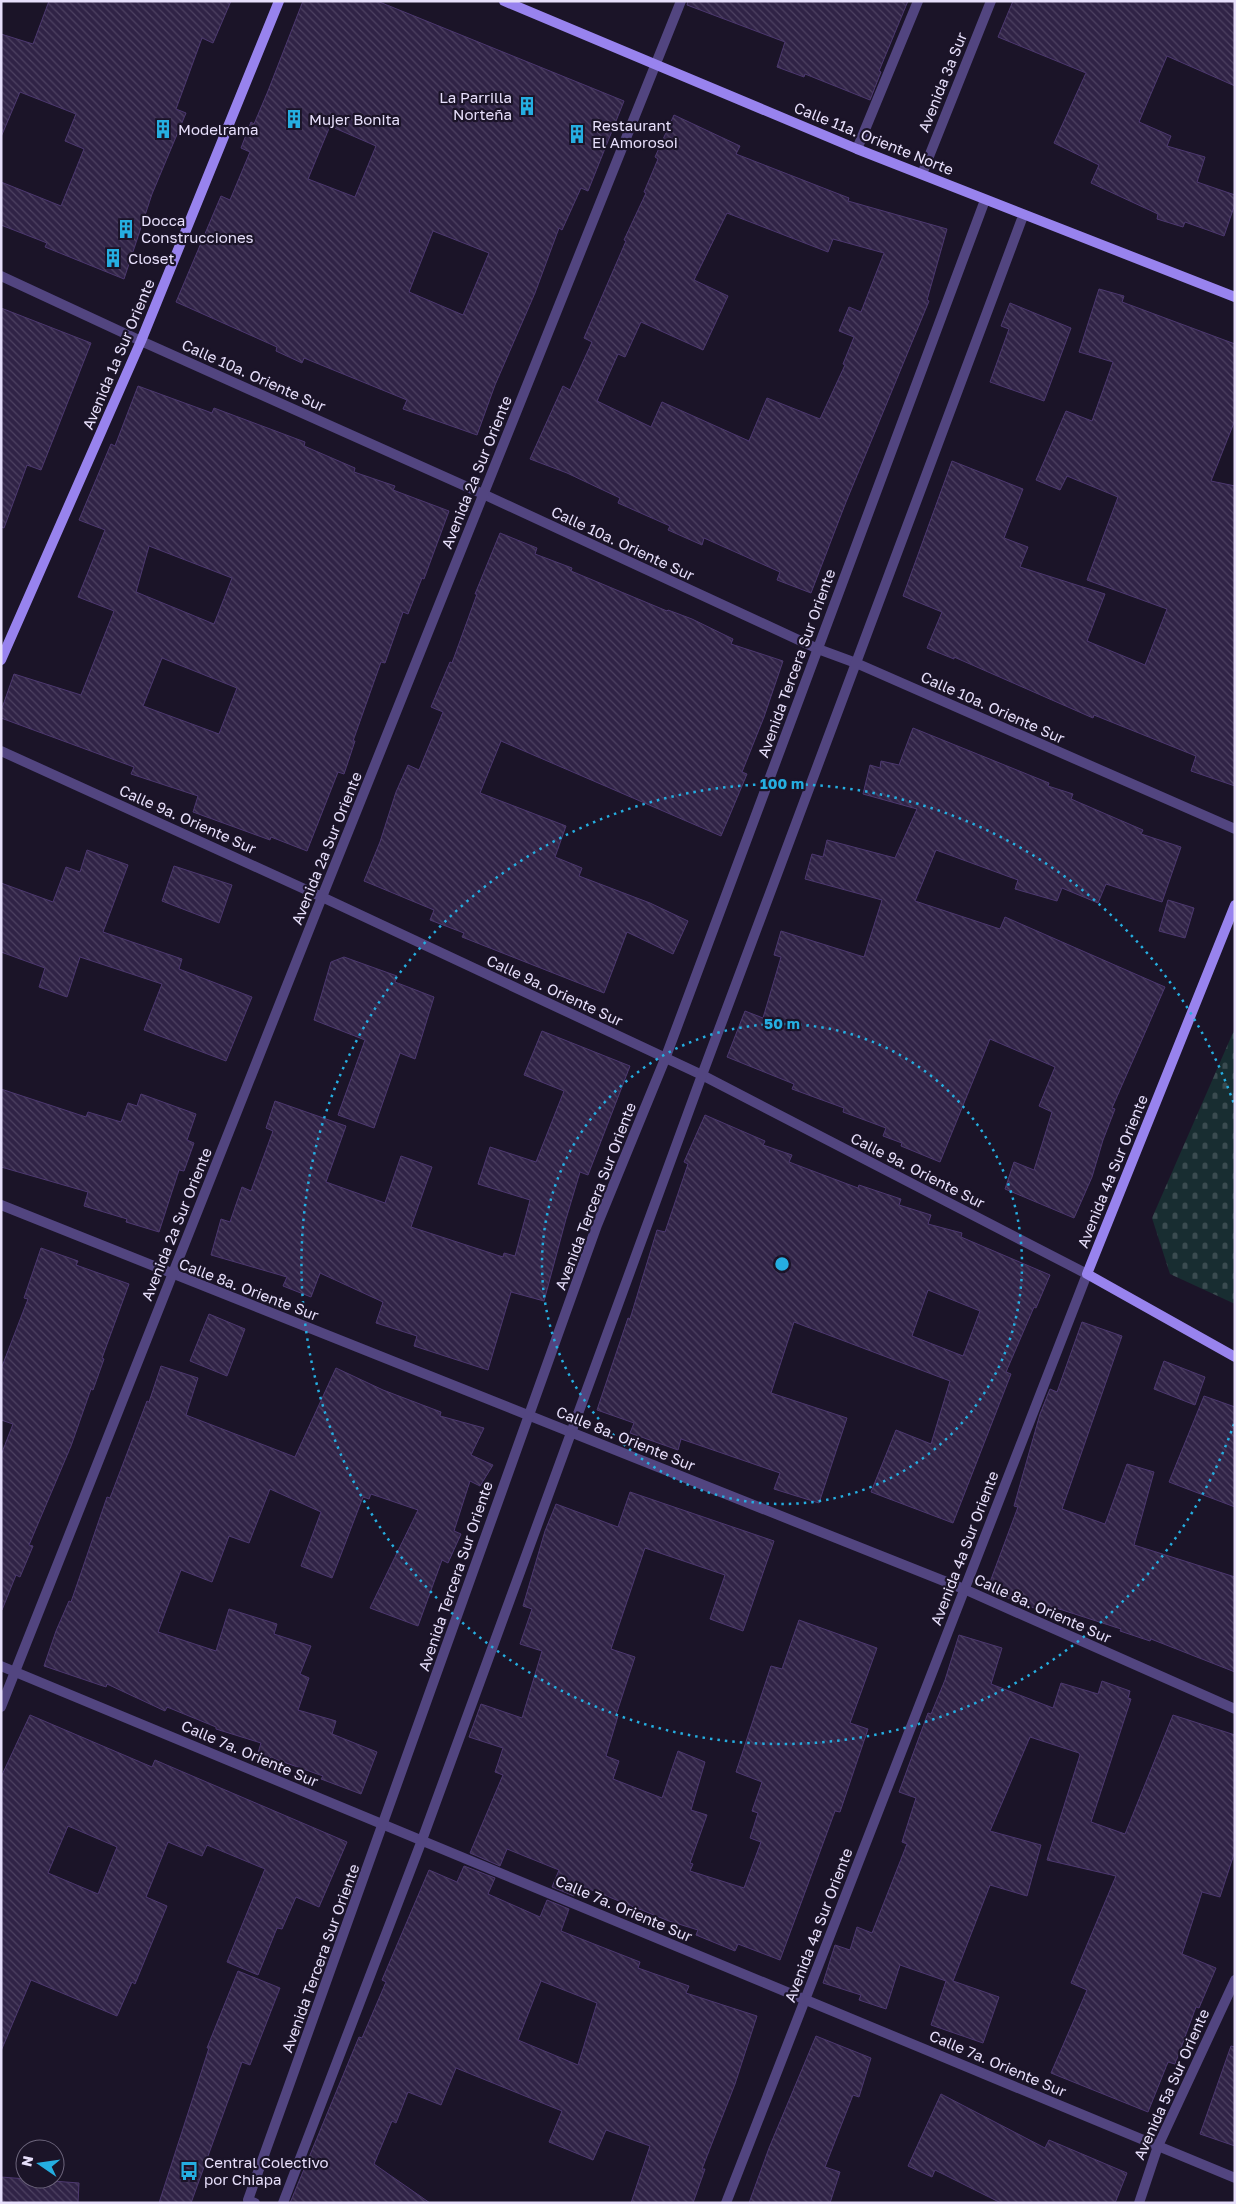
<svg xmlns="http://www.w3.org/2000/svg" width="1236" height="2204" font-family="'Golos Text',sans-serif">
  <style>
    .cemetery { fill: url(#cemetery-stones) }
    .building { fill: url(#building-back-hatch); stroke: #4c386f; fill-rule: evenodd }
    .lines { fill: none; stroke-linecap: round; stroke-linejoin: round }
    .street { stroke: #524580; stroke-width: 10 }
    .secondary { stroke: #9883ee; stroke-width: 10 }
    .ring { fill: none; stroke: #25aee1; stroke-width: 2.5; stroke-dasharray: 2.5 5 }
    .labels { text-anchor: middle; dominant-baseline: central; stroke-width: 4.5; stroke-linejoin: round; paint-order: stroke }
    .street-label { font-size: 15px; fill: #e7dffb; stroke: #1b1428 }
    .poi-label { font-size: 15px; fill: #e7dffb; stroke: #1b1428; text-anchor: start }
    .centre { fill: #25aee1; stroke: #1b1428; stroke-width: 2.5 }
    .ring-label { font-size: 15px; text-anchor: middle; font-weight: bold; fill: #25aee1; stroke: #1b1428; stroke-width: 4.5; stroke-linejoin: round; paint-order: stroke }
  </style>
  <defs>
    <pattern id="cemetery-stones" width="16" height="16" patternUnits="userSpaceOnUse" patternTransform="scale(1.25)"><rect width="16" height="16" fill="#182d31"/><path d="M2 7V4a2 2 0 0 1 4 0v3zM10 15v-3a2 2 0 0 1 4 0v3z" fill="#3a4b50"/></pattern>
    <pattern id="building-back-hatch" width="6" height="6" patternUnits="userSpaceOnUse" patternTransform="scale(1.25)"><rect width="6" height="6" fill="#302346"/><path d="M-1 5l2 2M0 0l6 6M5-1l2 2" fill="none" stroke="#4e4262"/></pattern>
  </defs>
  <rect width="100%" height="100%" fill="#1b1428"/>
  <polygon class="cemetery" points="1235,1028 1235,1304 1170,1274 1152,1218"/>
  <g class="building">
    <polygon points="49,1 231,1 213,43 202,38 176,109 186,113 152,194 124,279 45,247 47,243 1,225 1,182 61,206 84,149 65,141 76,114 20,92 1,137 1,34 33,44"/>
    <path d="M303 1H377L624 101 588 191 581 188 562 230 559 228 535 293 495 385 477 435 403 409 407 400 304 358 302 363 276 351 277 347 176 302 221 196 230 200 250 152 241 148 251 122 254 124 268 91ZM330 126 376 146 355 197 308 179ZM433 231 489 253 463 315 409 292Z"/>
    <polygon points="688,1 908,1 879,71 881,72 870,100 805,74 804,77 777,67 785,42 687,5"/>
    <polygon points="1013,1 1235,1 1235,86 1167,56 1139,122 1171,136 1167,146 1205,157 1197,182 1235,195 1235,204 1224,236 1185,222 1183,227 1157,219 1158,214 1091,183 1099,165 1054,143 1086,73 998,37"/>
    <path d="M674 115 740 146 736 154 849 198 848 201 947 229 927 300 929 301 846 502 811 593 777 580 780 572 704 538 702 545 668 530 670 526 618 503 620 498 567 473 530 459 563 386 570 390 592 342 584 338 626 241 624 240 646 193 644 192 658 159 655 157ZM727 213 828 252 833 239 884 253 861 312 849 307 839 331 854 337 843 364 845 365 820 419 767 398 749 441 662 402 651 427 597 401 618 354 625 357 641 322 703 350 728 296 694 280Z"/>
    <polygon points="1099,289 1124,296 1122,302 1235,344 1235,420 1211,481 1235,486 1235,786 1191,771 1196,756 1094,715 1093,718 954,657 954,659 927,648 942,612 903,596 952,461 1023,489 1004,538 1028,547 1020,567 1105,594 1087,641 1145,665 1167,609 1087,580 1118,497 1067,476 1060,490 1036,480 1066,411 1092,421 1113,362 1079,352"/>
    <polygon points="1010,303 1071,328 1044,401 990,382 1009,329 1001,326"/>
    <polygon points="1,308 91,343 41,470 27,465 4,528 1,527"/>
    <path d="M138 386 212 413 214 408 305 442 304 446 355 468 354 472 395 486 393 490 449 511 424 579 422 578 408 614 403 612 385 663 381 662 353 741H355L344 774 338 772 307 851 271 837 270 840 193 812 198 796 131 774 134 767 1 718V711L14 674 81 695 114 611 78 597 105 530 79 520 111 444 115 446ZM149 546 232 578 214 624 136 592ZM162 658 237 688 219 734 143 706Z"/>
    <polygon points="500,533 537,548 535,554 572,568 571,571 667,611 668,610 692,619 733,639 731,644 783,661 764,717 742,772 747,774 721,836 501,741 480,793 566,826 555,857 582,868 579,876 650,903 688,921 673,954 627,932 604,993 462,937 464,933 430,920 434,910 364,881 380,842 396,792 408,765 419,770 443,712 431,707 450,662 452,663 477,594 475,594"/>
    <polygon points="913,728 1049,783 1048,786 1073,794 1071,799 1143,830 1141,834 1181,847 1162,902 1106,884 1098,903 1062,888 1057,901 1015,889 1018,880 936,850 915,901 1000,929 1005,917 1165,987 1112,1108 1115,1109 1103,1140 1092,1177 1074,1218 1005,1189 1014,1162 1034,1170 1052,1112 1039,1106 1055,1067 990,1039 940,1162 901,1146 902,1143 883,1136 886,1128 843,1112 844,1108 792,1089 794,1084 727,1057 745,1011 763,1018 781,957 774,955 781,931 864,957 882,900 805,879 812,854 823,857 827,840 895,858 917,809 863,794 870,765 880,768 881,761 899,765"/>
    <polygon points="87,850 128,865 103,932 182,959 179,969 252,997 226,1061 144,1030 162,984 80,957 67,997 39,987 45,968 1,952 1,883 53,902 66,867 80,872"/>
    <polygon points="174,866 232,885 219,923 162,901"/>
    <polygon points="1168,900 1194,908 1185,938 1159,931"/>
    <polygon points="344,957 397,976 395,982 434,997 415,1059 400,1053 374,1128 338,1115 365,1040 314,1020 331,962"/>
    <polygon points="542,1031 630,1066 588,1175 580,1172 566,1219 544,1301 511,1292 488,1370 414,1346 417,1336 376,1323 383,1302 320,1273 311,1297 283,1286 287,1277 211,1255 221,1219 230,1222 242,1187 251,1191 273,1131 266,1128 275,1101 346,1126 326,1182 385,1203 401,1156 432,1167 411,1227 503,1257 504,1253 515,1256 530,1200 478,1184 490,1147 536,1162 564,1091 524,1075"/>
    <polygon points="1,1089 86,1117 88,1112 121,1122 128,1103 137,1106 141,1094 196,1114 187,1140 194,1143 184,1171 179,1170 159,1232 126,1222 127,1219 84,1206 88,1192 1,1167"/>
    <path d="M705 1115 765 1141 763 1145 792 1155 789 1162 858 1188 859 1185 901 1199 899 1205 931 1215 928 1224 962 1233 961 1237 1050 1275 1036 1308 1034 1307 1006 1372 1011 1374 953 1523 871 1492 896 1430 931 1444 950 1381 794 1322 771 1393 847 1418 819 1503 774 1489 780 1473 681 1439 678 1450 630 1433 634 1423 597 1410 628 1318 630 1319 657 1230 665 1232 688 1164 684 1162ZM928 1290 980 1311 963 1356 912 1336Z"/>
    <polygon points="41,1248 78,1261 76,1265 129,1284 102,1358 104,1359 93,1390 91,1389 71,1446 29,1545 33,1546 20,1577 16,1575 2,1610 1,1455 13,1424 1,1420 1,1369 28,1299 24,1298"/>
    <polygon points="209,1314 245,1329 227,1376 190,1361"/>
    <polygon points="1082,1322 1122,1336 1062,1509 1105,1524 1127,1464 1154,1472 1134,1545 1235,1577 1235,1672 1151,1639 1150,1641 1120,1631 1121,1629 1053,1607 1050,1614 987,1590 1018,1507 1014,1506 1040,1414 1050,1389 1057,1392"/>
    <polygon points="1164,1361 1205,1377 1195,1405 1154,1389"/>
    <polygon points="161,1366 198,1378 186,1415 295,1457 336,1368 383,1390 441,1412 440,1416 484,1428 471,1455 493,1465 480,1486 470,1481 454,1531 461,1534 448,1563 442,1560 418,1626 370,1608 418,1510 371,1494 369,1499 363,1497 332,1578 301,1566 321,1512 270,1489 249,1543 229,1536 212,1582 181,1570 158,1632 216,1651 229,1609 277,1624 274,1634 311,1646 300,1674 309,1678 298,1710 336,1721 332,1734 377,1752 361,1794 321,1779 323,1776 258,1753 261,1743 216,1729 216,1727 167,1707 165,1711 107,1684 106,1687 44,1666 56,1631 69,1601 71,1602 107,1497 110,1498 147,1401 149,1402"/>
    <polygon points="1204,1396 1235,1407 1235,1507 1169,1482"/>
    <polygon points="630,1492 774,1541 743,1631 710,1619 725,1575 645,1548 611,1649 635,1657 616,1715 618,1716 606,1756 619,1761 613,1779 662,1798 678,1751 705,1762 691,1810 707,1815 690,1863 693,1864 690,1871 744,1888 761,1842 750,1838 758,1813 752,1811 762,1782 736,1772 771,1666 782,1669 799,1620 877,1648 850,1723 868,1729 840,1812 835,1811 780,1960 738,1944 735,1951 696,1935 698,1930 669,1921 579,1885 574,1896 552,1887 559,1870 507,1849 500,1866 470,1853 503,1775 495,1772 503,1748 469,1737 481,1704 522,1718 542,1651 520,1644 532,1609 523,1606 545,1531 556,1504 618,1527"/>
    <polygon points="959,1635 1002,1648 991,1684 1053,1708 1061,1683 1098,1694 1102,1681 1130,1691 1128,1698 1131,1699 1091,1822 1125,1834 1173,1715 1235,1735 1235,1851 1220,1897 1202,1892 1182,1954 1216,1968 1199,2008 1196,2007 1175,2064 1168,2062 1148,2112 1051,2073 1087,1990 1071,1983 1116,1876 1047,1860 1080,1755 1079,1753 1030,1737 990,1831 1041,1845 1027,1896 990,1885 953,1981 999,1997 983,2043 931,2025 946,1981 900,1965 886,2009 859,2000 861,1995 823,1983 835,1945 850,1950 857,1927 872,1933 907,1844 902,1842 916,1798 899,1792 928,1713 931,1714 945,1680"/>
    <path d="M30 1715 152 1767 155 1760 347 1842 319 1907 296 1897 282 1929 277 1928 258 1975 227 1962 265 1869 207 1845 202 1856 168 1842 146 1897 167 1906 135 1984 132 1982 117 2016 31 1980 1 2051V1777ZM68 1826 117 1847 98 1894 48 1873Z"/>
    <path d="M464 1866 495 1878 488 1894 540 1917 547 1900 569 1909 561 1931 640 1962 638 1968 689 1986 686 1993 757 2016 735 2084 702 2169H705L693 2203H631L650 2146 606 2130 593 2160 549 2142 562 2111 456 2068 441 2105 408 2092 396 2123 392 2121 374 2164 430 2203H290L359 2037 362 2038 386 1982 382 1980 429 1870 457 1882ZM541 1981 597 2003 578 2065 518 2040Z"/>
    <polygon points="238,1971 280,1988 250,2065 242,2062 191,2203 159,2203 209,2048 207,2048"/>
    <polygon points="816,2036 871,2058 859,2097 853,2095 825,2167 840,2172 830,2203 749,2203 769,2148"/>
    <polygon points="1231,2046 1235,2047 1235,2146 1200,2134"/>
    <polygon points="941,2094 1045,2148 1049,2140 1127,2173 1115,2203 1001,2203 935,2170 932,2177 908,2166"/>
    <polygon points="1,2177 79,2183 78,2203 1,2203"/>
  </g>
  <g class="lines">
    <g class="street">
      <polyline points="857,149 918,1"/>
      <polyline points="922,174 991,1"/>
      <polyline points="1,276 141,341 483,494 818,649 856,663 1235,829"/>
      <polyline points="1,751 322,897 702,1075 1087,1274 726,2203"/>
      <polyline points="1,1205 964,1589 1235,1709"/>
      <polyline points="1,1666 1235,2178"/>
      <polyline points="1,1707 322,897 681,1"/>
      <polyline points="255,2203 248,2200 597,1225 665,1059 985,200"/>
      <polyline points="283,2203 422,1840 702,1075 1023,216"/>
      <polyline points="1139,2203 1158,2146 1235,1980"/>
    </g>
    <g class="secondary">
      <polyline points="504,1 857,149 1235,297"/>
      <polyline points="1,660 141,341 279,1"/>
      <polyline points="1235,905 1087,1274 1235,1357"/>
    </g>
  </g>
  <g class="ring">
    <circle cx="782" cy="1264" r="240"/>
    <path d="M1234 1424A480 480 0 1 1 1234 1104"/>
  </g>
  <defs>
    <g id="building-bare" transform="scale(1.5)"><path d="M-4-6H4V6H1V3H-1V6H-4ZM-2.5-4.3h1.7v1.8h-1.7ZM.8-4.3h1.7v1.8H.8ZM-2.5-1h1.7V.8h-1.7ZM.8-1h1.7V.8H.8Z" fill="#25aee1" stroke="#1b1428" stroke-width="2.5" paint-order="stroke"/></g>
    <g id="bus-bare" transform="scale(1.5)"><path d="M-5-6H5V4H4V6H2V4H-2V6H-4V4H-5ZM-3.5-4V0h7V-4ZM-3.5 1.2v1.5H-2V1.2ZM2 1.2v1.5H3.5V1.2Z" fill="#25aee1" stroke="#1b1428" stroke-width="2.5" paint-order="stroke"/></g>
  </defs>
  <g fill-rule="evenodd">
    <use href="#building-bare" x="527" y="106"/>
    <use href="#building-bare" x="294" y="119"/>
    <use href="#building-bare" x="163" y="129"/>
    <use href="#building-bare" x="577" y="134"/>
    <use href="#building-bare" x="126" y="229"/>
    <use href="#building-bare" x="113" y="258"/>
    <use href="#bus-bare" x="189" y="2171"/>
  </g>
  <g class="labels">
    <g class="street-label">
      <text transform="translate(942 82) rotate(-68)">Avenida 3a Sur</text>
      <text transform="translate(874 138) rotate(22)">Calle 11a. Oriente Norte</text>
      <text transform="translate(118 354) rotate(-67)">Avenida 1a Sur Oriente</text>
      <text transform="translate(254 375) rotate(24)">Calle 10a. Oriente Sur</text>
      <text transform="translate(476 472) rotate(-68)">Avenida 2a Sur Oriente</text>
      <text transform="translate(623 543) rotate(25)">Calle 10a. Oriente Sur</text>
      <text transform="translate(796 663) rotate(-70)">Avenida Tercera Sur Oriente</text>
      <text transform="translate(993 707) rotate(24)">Calle 10a. Oriente Sur</text>
      <text transform="translate(188 819) rotate(24)">Calle 9a. Oriente Sur</text>
      <text transform="translate(326 848) rotate(-68)">Avenida 2a Sur Oriente</text>
      <text transform="translate(555 990) rotate(25)">Calle 9a. Oriente Sur</text>
      <text transform="translate(918 1170) rotate(27)">Calle 9a. Oriente Sur</text>
      <text transform="translate(1112 1171) rotate(-68)">Avenida 4a Sur Oriente</text>
      <text transform="translate(595 1196) rotate(-69)">Avenida Tercera Sur Oriente</text>
      <text transform="translate(176 1224) rotate(-68)">Avenida 2a Sur Oriente</text>
      <text transform="translate(249 1289) rotate(21)">Calle 8a. Oriente Sur</text>
      <text transform="translate(626 1438) rotate(22)">Calle 8a. Oriente Sur</text>
      <text transform="translate(964 1548) rotate(-69)">Avenida 4a Sur Oriente</text>
      <text transform="translate(455 1576) rotate(-71)">Avenida Tercera Sur Oriente</text>
      <text transform="translate(1043 1608) rotate(24)">Calle 8a. Oriente Sur</text>
      <text transform="translate(250 1753) rotate(23)">Calle 7a. Oriente Sur</text>
      <text transform="translate(624 1908) rotate(23)">Calle 7a. Oriente Sur</text>
      <text transform="translate(818 1925) rotate(-69)">Avenida 4a Sur Oriente</text>
      <text transform="translate(320 1958) rotate(-70)">Avenida Tercera Sur Oriente</text>
      <text transform="translate(998 2063) rotate(23)">Calle 7a. Oriente Sur</text>
      <text transform="translate(1171 2084) rotate(-66)">Avenida 5a Sur Oriente</text>
    </g>
    <g class="poi-label">
      <text x="512" y="97" text-anchor="end">La Parrilla<tspan x="512" dy="17">Norteña</tspan></text>
      <text x="309" y="119">Mujer Bonita</text>
      <text x="592" y="125">Restaurant<tspan x="592" dy="17">El Amorosoi</tspan></text>
      <text x="178" y="129">Modelrama</text>
      <text x="141" y="220">Docca<tspan x="141" dy="17">Construcciones</tspan></text>
      <text x="128" y="258">Closet</text>
      <text x="204" y="2162">Central Colectivo<tspan x="204" dy="17">por Chiapa</tspan></text>
    </g>
  </g>
  <circle cx="782" cy="1264" r="8" class="centre"/>
  <g class="ring-label">
    <text x="782" y="789">100 m</text>
    <text x="782" y="1029">50 m</text>
  </g>
  <rect width="1236" height="2204" fill="none" stroke="#e7dffb" stroke-width="5"/>
  <g transform="translate(40 2164) rotate(283)"><circle r="24" fill="#1b1428" stroke="#6d657c"/>
  <path d="M0-4L9 19L0 12L-9 19Z" fill="#25aee1"/>
  <text y="-8" font-size="14" font-weight="bold" text-anchor="middle" fill="#e7dffb">N</text>
  </g>
</svg>
